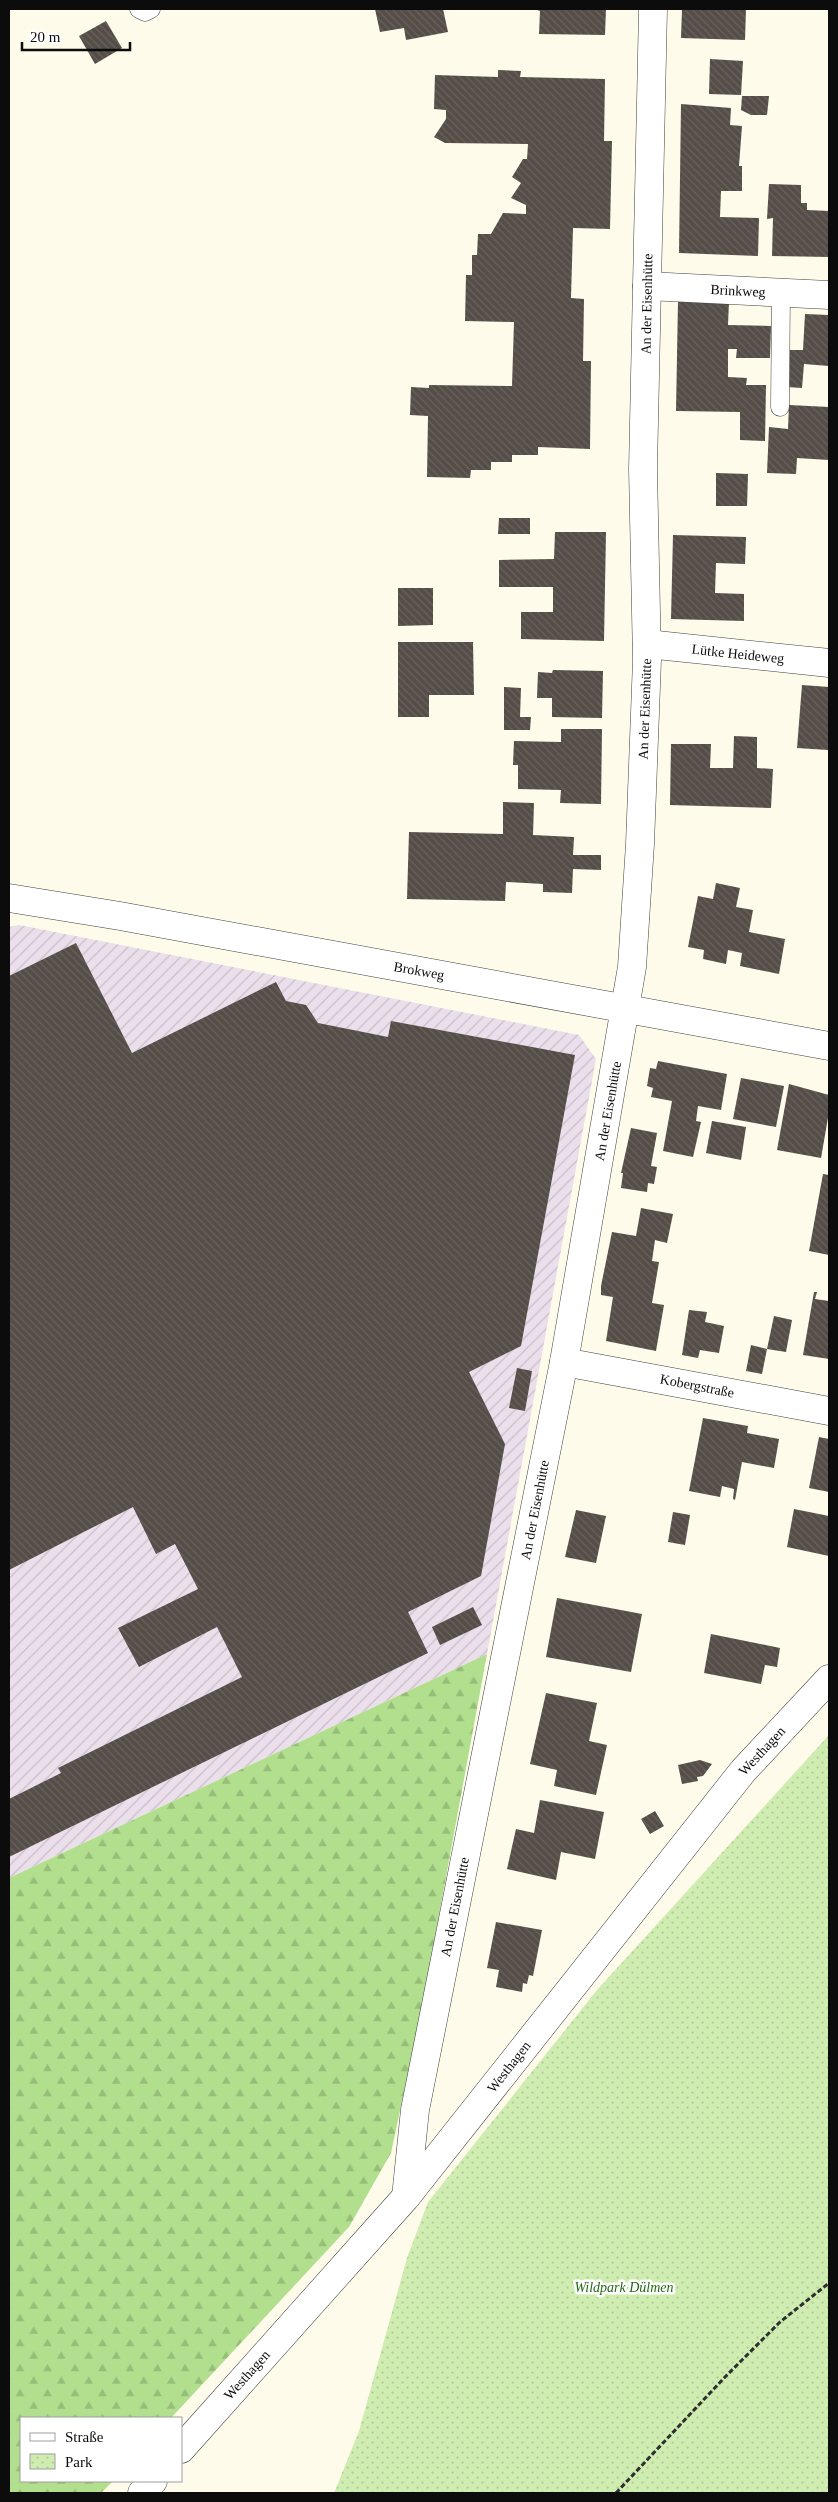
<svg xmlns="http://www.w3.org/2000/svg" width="838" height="2502" font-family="'Times New Roman',serif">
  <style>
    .industrial { fill: url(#industrial-furrows) }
    .forest { fill: url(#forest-firs) }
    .park { fill: url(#park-dots) }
    .building { fill: url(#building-back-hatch) }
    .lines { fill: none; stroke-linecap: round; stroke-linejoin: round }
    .service-casing { stroke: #3f3f3f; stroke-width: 19 }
    .minor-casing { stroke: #3f3f3f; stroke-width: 29 }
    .path { stroke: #2e2e2e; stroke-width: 3; stroke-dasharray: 5 2.5; stroke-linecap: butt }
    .service { stroke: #fff; stroke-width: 18 }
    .minor { stroke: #fff; stroke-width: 28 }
    .labels { text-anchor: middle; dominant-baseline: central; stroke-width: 5; stroke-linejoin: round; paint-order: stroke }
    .street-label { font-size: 14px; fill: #0c0c0c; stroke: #fff }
    .park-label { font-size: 14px; font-style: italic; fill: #266817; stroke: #fff }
  </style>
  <defs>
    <pattern id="industrial-furrows" width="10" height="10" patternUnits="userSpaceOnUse" patternTransform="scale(1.25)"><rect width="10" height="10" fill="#ebdfec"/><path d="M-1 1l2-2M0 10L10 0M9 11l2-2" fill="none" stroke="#c8bec9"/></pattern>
    <pattern id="forest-firs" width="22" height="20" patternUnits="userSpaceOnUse" patternTransform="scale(1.25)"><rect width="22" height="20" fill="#b1df8e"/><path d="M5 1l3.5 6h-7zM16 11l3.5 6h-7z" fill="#97be79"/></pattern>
    <pattern id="park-dots" width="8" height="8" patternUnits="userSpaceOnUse" patternTransform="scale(1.25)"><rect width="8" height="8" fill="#cfedb1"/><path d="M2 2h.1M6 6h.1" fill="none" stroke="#b1ca97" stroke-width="1.8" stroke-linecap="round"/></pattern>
    <pattern id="building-back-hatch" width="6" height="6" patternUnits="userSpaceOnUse" patternTransform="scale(1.25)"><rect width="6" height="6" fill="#554d47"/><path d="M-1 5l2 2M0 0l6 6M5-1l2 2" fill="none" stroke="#68625d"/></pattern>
  </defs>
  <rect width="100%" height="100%" fill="#fffbea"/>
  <polygon class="industrial" points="19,925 579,1035 596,1059 487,1654 9,1878 9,927"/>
  <polygon class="forest" points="487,1654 423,2002 391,2153 349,2227 171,2418 21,2418 21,2481 113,2481 101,2493 9,2493 9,1878"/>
  <polygon class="park" points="829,1735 829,2493 334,2493 359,2431 407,2258 428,2202 597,1990"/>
  <g class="building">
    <polygon points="375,9 443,9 448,32 406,40 404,28 380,32"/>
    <polygon points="535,9 606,9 605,35 539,34 540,11"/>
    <polygon points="682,9 746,9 745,40 681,38"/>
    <polygon points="106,21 122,48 95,64 79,36"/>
    <polygon points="710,59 743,61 741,95 709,94"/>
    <polygon points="498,70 521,71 520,77 605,79 604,141 612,141 610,229 573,228 571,298 584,299 583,361 591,361 590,449 538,447 538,455 512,455 512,462 491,462 491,470 471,470 470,478 427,477 428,416 410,415 411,387 429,388 429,385 512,386 514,322 465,321 466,275 472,275 472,255 477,255 478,234 491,234 503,213 526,214 526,205 511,198 521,183 512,177 523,159 527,159 528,144 445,143 434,137 446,119 446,110 434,109 435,75 498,77"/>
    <polygon points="742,96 769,96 767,115 751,115 741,110"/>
    <polygon points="681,104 731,108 730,125 742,126 739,166 742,166 742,191 721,191 720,217 759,218 758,256 679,253"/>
    <polygon points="769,184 801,185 801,203 807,203 807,210 829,211 829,257 772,256 773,218 767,219"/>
    <polygon points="678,301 729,302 728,325 771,326 770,358 736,358 737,349 728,349 728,377 747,378 746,385 766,385 765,441 740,440 740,412 676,411"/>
    <polygon points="805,314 829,315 829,366 804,364 802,388 786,387 786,350 803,350"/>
    <polygon points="789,405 829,407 829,460 797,458 796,474 767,473 769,427 788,429"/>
    <polygon points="716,473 748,474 747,506 716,506"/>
    <polygon points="499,518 530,518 530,534 498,534"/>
    <polygon points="555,532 606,532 604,641 521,639 521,612 553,612 553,587 499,587 499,560 554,559"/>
    <polygon points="673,535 746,537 745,564 716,563 715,593 744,594 744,621 671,619"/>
    <polygon points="398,588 433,588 433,625 398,626"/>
    <polygon points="398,642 473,642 474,695 429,695 429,717 398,717"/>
    <polygon points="553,670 603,671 602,718 552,717 552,698 537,698 538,672 552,673"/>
    <polygon points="802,685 829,687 828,750 797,748"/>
    <polygon points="504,687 521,688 520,717 531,717 530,730 504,730"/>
    <polygon points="561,729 602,729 601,804 560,803 561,790 518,789 518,765 513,765 514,741 561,742"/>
    <polygon points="734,736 757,737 757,768 773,769 771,808 670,805 671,744 711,744 710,768 733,768"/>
    <polygon points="503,802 534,803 533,835 574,837 573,855 601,855 601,870 573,869 572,893 543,892 543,884 506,882 505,901 407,899 409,832 503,834"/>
    <polygon points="716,883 740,888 736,907 753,910 749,932 785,939 779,974 740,966 742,953 728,950 726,964 703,959 704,950 688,947 698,896 713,899"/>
    <polygon points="76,943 132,1053 276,982 286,1001 306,1005 318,1023 388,1037 391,1021 575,1055 521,1346 469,1372 505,1444 481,1576 408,1612 428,1653 9,1857 9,1799 61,1773 58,1768 242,1677 217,1627 139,1667 118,1628 198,1589 175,1544 156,1554 133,1507 9,1570 9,976"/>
    <polygon points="658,1061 727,1074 721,1110 698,1106 696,1121 701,1122 693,1157 663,1151 672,1101 651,1097 653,1088 647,1086 650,1068 656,1069"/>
    <polygon points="741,1078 784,1086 776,1127 733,1119"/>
    <polygon points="789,1084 829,1095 829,1112 821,1158 777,1150"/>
    <polygon points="712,1121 746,1127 741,1160 706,1153"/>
    <polygon points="631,1128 657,1133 651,1166 657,1167 654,1184 648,1183 647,1192 621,1188 623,1173 621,1173"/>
    <polygon points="823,1174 829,1175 829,1255 809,1251"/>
    <polygon points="641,1208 673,1214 667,1243 655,1240 652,1261 659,1262 652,1303 664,1305 656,1351 606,1341 613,1297 601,1295 601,1286 612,1232 636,1236"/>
    <polygon points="814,1292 817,1292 815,1299 829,1301 829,1359 803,1355"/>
    <polygon points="689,1310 707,1312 705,1322 724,1326 719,1353 700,1350 698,1358 682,1355"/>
    <polygon points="774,1316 792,1320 786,1352 767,1349"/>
    <polygon points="751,1345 767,1349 762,1374 746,1371"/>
    <polygon points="517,1368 532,1371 525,1411 509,1408"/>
    <polygon points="703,1418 748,1426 747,1433 779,1439 774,1468 742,1462 735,1500 733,1499 734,1489 722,1486 720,1497 689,1491"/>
    <polygon points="819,1437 829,1439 829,1492 809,1488"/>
    <polygon points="794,1509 829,1516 829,1556 787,1547"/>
    <polygon points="576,1510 606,1516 596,1563 565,1557"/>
    <polygon points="673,1512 690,1515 685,1545 668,1542"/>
    <polygon points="557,1598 642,1614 631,1672 546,1657"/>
    <polygon points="473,1607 482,1625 440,1645 432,1627"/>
    <polygon points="711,1634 780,1648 777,1667 765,1665 761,1684 704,1673"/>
    <polygon points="546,1693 597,1703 589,1741 607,1745 596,1795 554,1786 557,1770 530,1764"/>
    <polygon points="700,1760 712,1764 703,1776 697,1777 698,1781 682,1784 678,1765"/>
    <polygon points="540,1800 604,1812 595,1859 561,1852 556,1880 507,1869 516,1829 534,1833"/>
    <polygon points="655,1811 664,1826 650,1834 641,1819"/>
    <polygon points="496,1922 542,1930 533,1976 529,1975 527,1984 523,1983 522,1992 496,1987 499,1970 487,1968"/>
  </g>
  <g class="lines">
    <g class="service-casing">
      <g id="service">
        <polyline points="139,9 145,12 151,9"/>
        <polyline points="780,407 781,293"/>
      </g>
    </g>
    <g class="minor-casing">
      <g id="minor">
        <polyline points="647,286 829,295"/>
        <polyline points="647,644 829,663"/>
        <polyline points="9,898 120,916 829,1046"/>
        <polyline points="564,1362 829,1411"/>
        <polyline points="406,2197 415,2110 564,1362 632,967 640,844 647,660 643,469 653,9"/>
        <polyline points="181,2449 406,2197 743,1771 829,1679"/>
        <polyline points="142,2493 153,2481"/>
      </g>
    </g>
    <polyline class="path" points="616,2493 725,2377 780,2322 829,2283"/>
    <use href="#service" class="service"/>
    <use href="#minor" class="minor"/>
  </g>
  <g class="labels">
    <g class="street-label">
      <text transform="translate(738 291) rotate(3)">Brinkweg</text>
      <text transform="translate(647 304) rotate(-89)">An der Eisenhütte</text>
      <text transform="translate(738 654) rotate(6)">Lütke Heideweg</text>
      <text transform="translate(645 709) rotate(-88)">An der Eisenhütte</text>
      <text transform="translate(419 971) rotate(10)">Brokweg</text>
      <text transform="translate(608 1111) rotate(-80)">An der Eisenhütte</text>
      <text transform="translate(697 1386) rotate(11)">Kobergstraße</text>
      <text transform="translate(535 1510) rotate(-79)">An der Eisenhütte</text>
      <text transform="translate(762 1751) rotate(-47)">Westhagen</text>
      <text transform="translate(455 1907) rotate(-79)">An der Eisenhütte</text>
      <text transform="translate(509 2067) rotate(-52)">Westhagen</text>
      <text transform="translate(247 2375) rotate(-48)">Westhagen</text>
    </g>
    <g class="park-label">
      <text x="624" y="2287">Wildpark Dülmen</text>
    </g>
  </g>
  <rect width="838" height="2502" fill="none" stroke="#0c0c0c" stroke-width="20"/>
  <rect x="20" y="2417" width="162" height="65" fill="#ffffff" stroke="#9e9e9e"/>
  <rect x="30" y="2433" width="25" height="8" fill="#ffffff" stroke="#9e9e9e"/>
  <text x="65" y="2442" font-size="15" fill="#0c0c0c">Straße</text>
  <rect x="30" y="2454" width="25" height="15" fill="url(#park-dots)" stroke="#9e9e9e"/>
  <text x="65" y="2467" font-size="15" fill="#0c0c0c">Park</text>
  <path d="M22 42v8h108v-8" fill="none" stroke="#0c0c0c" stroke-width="2.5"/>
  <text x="30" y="42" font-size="15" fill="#0c0c0c" stroke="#ffffff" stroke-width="4" paint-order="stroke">20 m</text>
</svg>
